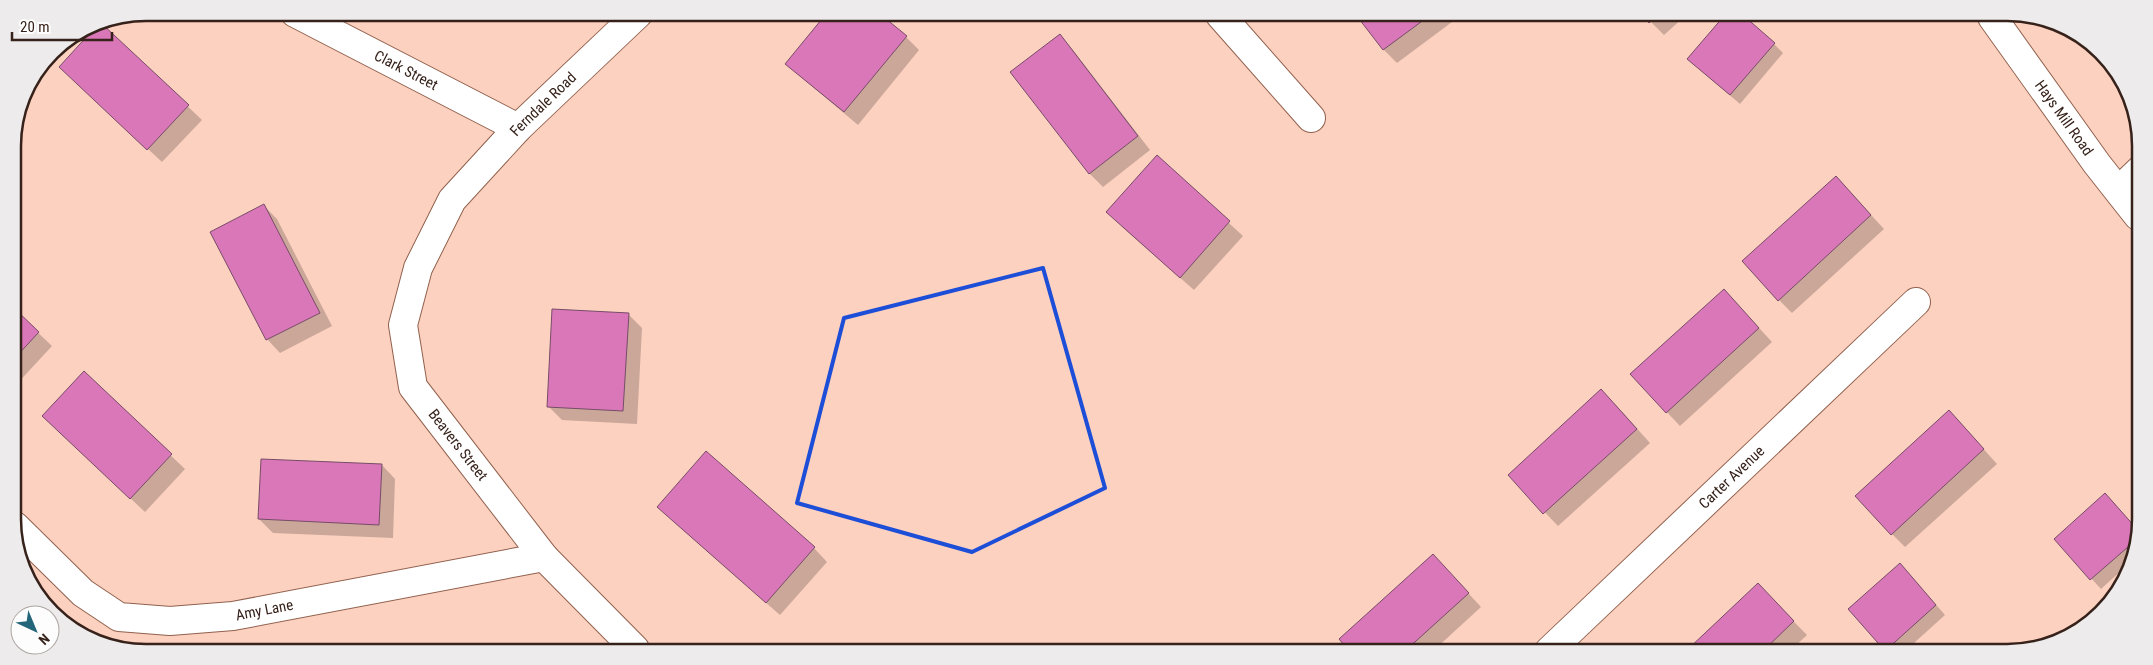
<svg xmlns="http://www.w3.org/2000/svg" width="2153" height="665" font-family="'Roboto Condensed',sans-serif">
  <style>
    .shadow { fill: #0003 }
    .building { fill: #da77b8; stroke: #774c68 }
    .lines { fill: none; stroke-linecap: round; stroke-linejoin: round }
    .service-casing { stroke: #91614e; stroke-width: 20 }
    .minor-casing { stroke: #91614e; stroke-width: 30 }
    .tertiary-casing { stroke: #91614e; stroke-width: 30 }
    .service { stroke: #fff; stroke-width: 18 }
    .minor { stroke: #fff; stroke-width: 28 }
    .tertiary { stroke: #fff; stroke-width: 28 }
    .marked { fill: none; stroke: #1d4ed8; stroke-width: 4; stroke-linejoin: round }
    .labels { text-anchor: middle; dominant-baseline: central; stroke-width: 4; stroke-linejoin: round; paint-order: stroke }
    .street-label { font-size: 15px; fill: #36221a; stroke: #fdfdfd }
    .rim { fill: none; stroke: #36221a; stroke-width: 2.5 }
  </style>
  <rect width="100%" height="100%" fill="#fdd1c0"/>
  <g class="shadow">
    <polygon points="1358,15 1453,16 1456,19 1397,63 1384,50"/>
    <polygon points="1645,16 1685,16 1664,35"/>
    <polygon points="101,24 202,120 162,162 74,80"/>
    <polygon points="1060,36 1073,50 1150,150 1103,187 1089,173"/>
    <polygon points="906,37 919,50 858,125 801,77 787,64"/>
    <polygon points="1774,44 1783,53 1740,104 1699,69"/>
    <polygon points="1157,157 1243,236 1194,290 1121,226"/>
    <polygon points="1849,191 1884,229 1792,313 1779,300"/>
    <polygon points="264,206 277,219 332,326 280,353 267,339"/>
    <polygon points="1737,304 1772,342 1680,426 1632,375"/>
    <polygon points="14,310 52,346 14,387"/>
    <polygon points="628,314 642,328 637,424 562,420 549,407"/>
    <polygon points="84,373 185,469 145,512 57,429"/>
    <polygon points="1615,404 1650,443 1558,526 1509,475"/>
    <polygon points="1962,425 1997,464 1905,547 1892,534"/>
    <polygon points="382,465 395,479 393,538 273,533 259,519"/>
    <polygon points="2114,504 2136,528 2136,554 2133,560 2101,589 2055,539"/>
    <polygon points="672,520 814,548 827,562 780,615"/>
    <polygon points="1446,569 1481,607 1433,651 1351,651"/>
    <polygon points="1909,574 1945,615 1904,652 1888,652 1850,609"/>
    <polygon points="1758,585 1807,635 1789,652 1688,651"/>
  </g>
  <g class="building">
    <polygon points="826,14 880,14 907,36 844,112 785,64"/>
    <polygon points="1356,15 1429,16 1383,50"/>
    <polygon points="1644,16 1657,16 1649,23"/>
    <polygon points="1724,16 1744,16 1775,43 1730,95 1687,59"/>
    <polygon points="100,22 189,105 147,150 59,67"/>
    <polygon points="1060,34 1138,136 1089,174 1010,72"/>
    <polygon points="1157,155 1230,221 1180,278 1106,212"/>
    <polygon points="1836,176 1871,215 1778,301 1742,261"/>
    <polygon points="264,204 320,313 266,340 210,232"/>
    <polygon points="1724,289 1759,328 1666,413 1630,374"/>
    <polygon points="14,308 39,332 14,359"/>
    <polygon points="552,309 629,313 623,411 547,407"/>
    <polygon points="84,371 172,454 130,499 42,416"/>
    <polygon points="1601,389 1637,429 1543,514 1508,475"/>
    <polygon points="1949,410 1984,449 1891,535 1855,496"/>
    <polygon points="706,451 815,547 766,603 657,507"/>
    <polygon points="261,459 382,464 379,525 258,519"/>
    <polygon points="2105,493 2136,528 2136,540 2090,580 2054,539"/>
    <polygon points="1433,554 1469,593 1405,651 1349,651 1339,639"/>
    <polygon points="1900,563 1936,605 1885,651 1848,609"/>
    <polygon points="1758,583 1794,621 1762,652 1686,651"/>
    <polygon points="2096,608 2100,612 2089,625 2072,631"/>
  </g>
  <g class="lines">
    <g class="service-casing">
      <polyline id="service" points="2115,187 2138,165"/>
    </g>
    <g class="minor-casing">
      <g id="minor">
        <path id="s1" d="M295 13 518 128"/>
        <polyline points="1220,15 1311,118"/>
        <path id="s2" d="M15 526 83 593 119 617 170 621 233 616 544 557"/>
        <path id="s3" d="M635 649 544 557 413 387 403 325 418 268 452 200 518 128 638 14"/>
        <path id="s4" d="M1549 651 1916 302"/>
      </g>
    </g>
    <g class="tertiary-casing">
      <g id="tertiary">
        <path id="s5" d="M1992 17 2097 164 2138 216"/>
      </g>
    </g>
    <use href="#service" class="service"/>
    <use href="#minor" class="minor"/>
    <use href="#tertiary" class="tertiary"/>
  </g>
  <path class="marked" d="M1043 268 1105 488 972 552 797 503 844 318Z"/>
  <g class="labels">
    <g class="street-label">
      <text stroke="none"><textPath href="#s1" startOffset="125">Clark Street</textPath></text>
      <text stroke="none"><textPath href="#s3" startOffset="674">Ferndale Road</textPath></text>
      <text stroke="none"><textPath href="#s5" startOffset="124">Hays Mill Road</textPath></text>
      <text transform="translate(458 445) rotate(52)">Beavers Street</text>
      <text stroke="none"><textPath href="#s4" startOffset="252">Carter Avenue</textPath></text>
      <text stroke="none"><textPath href="#s2" startOffset="285">Amy Lane</textPath></text>
    </g>
  </g>
  <path d="M0 0H2153V665H0ZM146 21H2007A125 125 0 0 1 2132 146V519A125 125 0 0 1 2007 644H146A125 125 0 0 1 21 519V146A125 125 0 0 1 146 21Z" fill="#edebeb" fill-rule="evenodd"/>
  <path class="rim" d="M146 21H2007A125 125 0 0 1 2132 146V519A125 125 0 0 1 2007 644H146A125 125 0 0 1 21 519V146A125 125 0 0 1 146 21Z"/>
  <g transform="translate(35 630) rotate(136)"><circle r="24" fill="#fdfdfd" stroke="#ada5a2"/>
  <path d="M0-4L9 19L0 12L-9 19Z" fill="#236579"/>
  <text y="-8" font-size="14" font-weight="bold" text-anchor="middle" fill="#36221a">N</text>
  </g>
  <path d="M12 32v8h100v-8" fill="none" stroke="#36221a" stroke-width="2.5"/>
  <text x="20" y="32" font-size="15" fill="#36221a" stroke="#fdfdfd" stroke-width="4" paint-order="stroke">20 m</text>
</svg>
